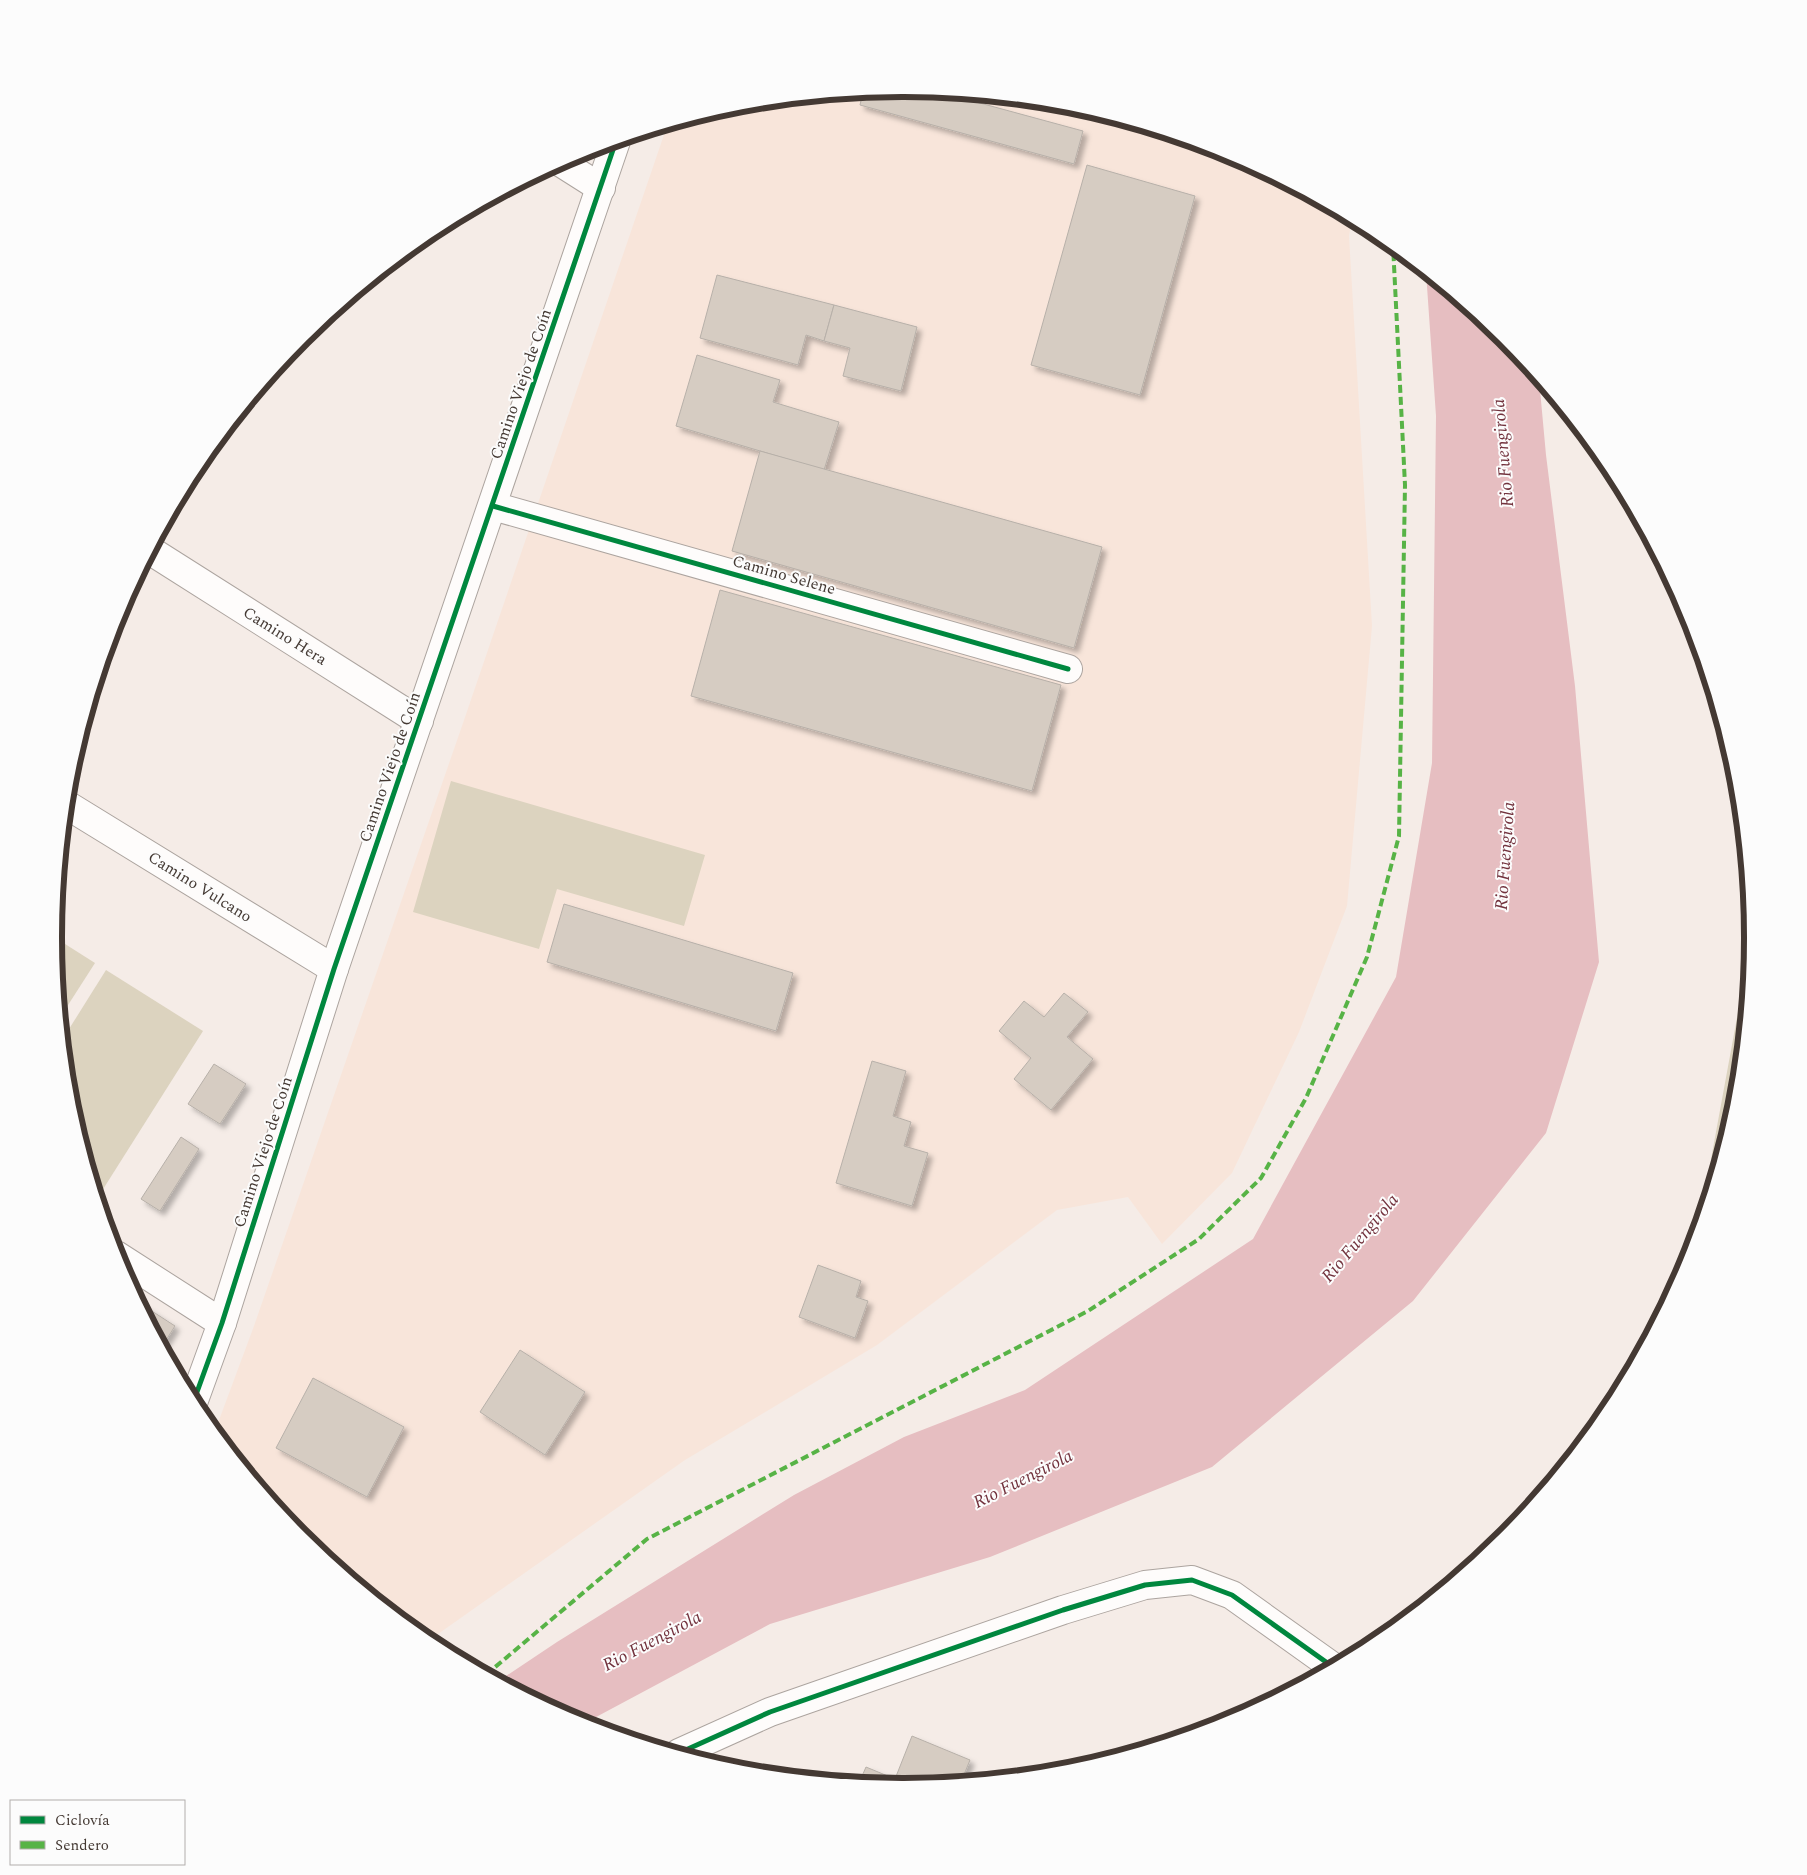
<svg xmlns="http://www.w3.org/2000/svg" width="1807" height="1875" font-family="Spectral,serif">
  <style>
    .built { fill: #f8e5da }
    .green { fill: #dcd3bf }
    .water { fill: #e6bec1 }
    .building { fill: #d6ccc2; stroke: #b7b0a9; filter: url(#shadow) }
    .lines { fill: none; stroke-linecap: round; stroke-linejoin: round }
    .street-casing { stroke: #aca49f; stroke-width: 30 }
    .secondary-casing { stroke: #aca49f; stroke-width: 30 }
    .street { stroke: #fefcfb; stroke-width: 28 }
    .secondary { stroke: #fefcfb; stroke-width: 28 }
    .quiet { stroke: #57b346; stroke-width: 4; stroke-dasharray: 8 4; stroke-linecap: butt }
    .cycleway-casing { stroke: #fcfcfc; stroke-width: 8 }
    .cycleway { stroke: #00873e; stroke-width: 5 }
    .labels { text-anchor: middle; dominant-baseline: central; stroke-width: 4; stroke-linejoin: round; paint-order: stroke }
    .street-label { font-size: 16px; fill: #443933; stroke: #fcfcfc }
    .water-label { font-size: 18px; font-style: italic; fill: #72323d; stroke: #fcfcfc }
    .rim { fill: none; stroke: #443933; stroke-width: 6 }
  </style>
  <defs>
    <filter id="shadow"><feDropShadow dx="4.5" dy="4.5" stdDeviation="2.5" flood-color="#0004"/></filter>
  </defs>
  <rect width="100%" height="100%" fill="#f5ece7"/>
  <polygon class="built" points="904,88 1070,104 1229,153 1352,218 1349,236 1372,626 1347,906 1299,1032 1232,1173 1162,1244 1128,1197 1057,1210 877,1345 685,1460 428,1641 302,1538 215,1431 254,1326 462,726 667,126 738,104"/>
  <g class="green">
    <polygon points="451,781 705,855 684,926 557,889 539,949 413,912"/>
    <polygon points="1746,863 1753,938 1737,1104 1698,1230 1745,974"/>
    <polygon points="54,937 95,963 61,1016"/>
    <polygon points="106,970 203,1031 100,1194 97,1192 70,1103 64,1037"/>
  </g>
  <polygon class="water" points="1426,272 1505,337 1539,379 1546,455 1575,686 1599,962 1546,1133 1413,1301 1212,1467 990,1557 770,1624 583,1724 500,1680 557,1642 794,1495 904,1437 1025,1390 1253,1239 1396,977 1432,763 1436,416"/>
  <g class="building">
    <polygon points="904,88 955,93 954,96 1083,131 1074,164 860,105 863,92"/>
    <polygon points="1087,165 1195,196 1140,395 1031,365"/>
    <polygon points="717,275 834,305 824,341 806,335 798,365 700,338"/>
    <polygon points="834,305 917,327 901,391 843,376 850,348 824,341"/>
    <polygon points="697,355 780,380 773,402 839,422 824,470 676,426"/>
    <polygon points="760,451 1102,547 1074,648 732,551"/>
    <polygon points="720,590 1061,685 1032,791 691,696"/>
    <polygon points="564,904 793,973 776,1031 547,962"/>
    <polygon points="1064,993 1088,1012 1067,1037 1093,1059 1051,1110 1014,1079 1031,1058 999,1031 1024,1001 1044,1017"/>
    <polygon points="872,1061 906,1071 893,1116 911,1122 904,1146 928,1153 912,1206 836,1183"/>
    <polygon points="214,1064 246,1084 220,1124 188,1104"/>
    <polygon points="181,1137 199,1149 160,1211 141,1199"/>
    <polygon points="818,1265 861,1281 856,1297 868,1301 855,1338 799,1317"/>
    <polygon points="141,1304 175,1326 163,1345"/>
    <polygon points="520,1350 585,1392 545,1455 480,1412"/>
    <polygon points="313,1378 404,1427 367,1497 276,1448"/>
    <polygon points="912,1736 970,1760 961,1782 903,1787 859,1783 866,1767 895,1779"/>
  </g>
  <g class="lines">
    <g class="street-casing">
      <g id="street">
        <polyline points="560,162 601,188"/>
        <polyline points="493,506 1068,669"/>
        <polyline points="151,551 419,721"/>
        <polyline points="67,805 334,969"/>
        <polyline points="116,1255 222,1323"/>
        <polyline points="679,1753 770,1712 1063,1610 1145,1585 1192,1580 1232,1595 1333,1667"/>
      </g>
    </g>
    <g class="secondary-casing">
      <polyline id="secondary" points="193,1403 222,1323 334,969 616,141"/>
    </g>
    <use href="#street" class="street"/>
    <use href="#secondary" class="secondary"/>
    <polyline class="quiet" points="485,1673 494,1668 647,1539 1088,1311 1199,1239 1261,1178 1306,1098 1367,957 1399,836 1405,485 1393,245"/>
    <g class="cycleway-casing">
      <g id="cycleway">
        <polyline points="493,506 1068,669"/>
        <polyline points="193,1403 222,1323 334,969 616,141"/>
        <polyline points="679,1753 770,1712 1063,1610 1145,1585 1192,1580 1232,1595 1333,1667"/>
      </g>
    </g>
    <use href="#cycleway" class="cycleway"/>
  </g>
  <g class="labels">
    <g class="street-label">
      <text transform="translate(521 384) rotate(-71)">Camino Viejo de Coín</text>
      <text transform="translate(784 575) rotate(16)">Camino Selene</text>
      <text transform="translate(285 636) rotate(32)">Camino Hera</text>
      <text transform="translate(390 767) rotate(-71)">Camino Viejo de Coín</text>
      <text transform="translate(200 887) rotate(32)">Camino Vulcano</text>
      <text transform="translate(263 1152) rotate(-72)">Camino Viejo de Coín</text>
    </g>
    <g class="water-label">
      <text transform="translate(1503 453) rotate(-95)">Rio Fuengirola</text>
      <text transform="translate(1505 856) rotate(-86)">Rio Fuengirola</text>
      <text transform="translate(1360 1238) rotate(-50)">Rio Fuengirola</text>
      <text transform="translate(1023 1479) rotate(-27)">Rio Fuengirola</text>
      <text transform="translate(652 1641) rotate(-28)">Rio Fuengirola</text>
    </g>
  </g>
  <path d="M0 0H1807V1875H0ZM902 97H904A840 840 0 0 1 1744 937V938A840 840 0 0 1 904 1778H902A840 840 0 0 1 62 938V937A840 840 0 0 1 902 97Z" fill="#fcfcfc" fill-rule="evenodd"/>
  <path class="rim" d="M902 97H904A840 840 0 0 1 1744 937V938A840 840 0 0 1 904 1778H902A840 840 0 0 1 62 938V937A840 840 0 0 1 902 97Z"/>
  <rect x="10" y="1800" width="175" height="65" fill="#fcfcfc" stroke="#b2aeac"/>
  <rect x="20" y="1816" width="25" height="8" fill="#00873e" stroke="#b2aeac"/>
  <text x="55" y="1825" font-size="15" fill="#443933">Ciclovía</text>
  <rect x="20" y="1841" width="25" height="8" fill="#57b346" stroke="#b2aeac"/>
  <text x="55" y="1850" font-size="15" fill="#443933">Sendero</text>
</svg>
